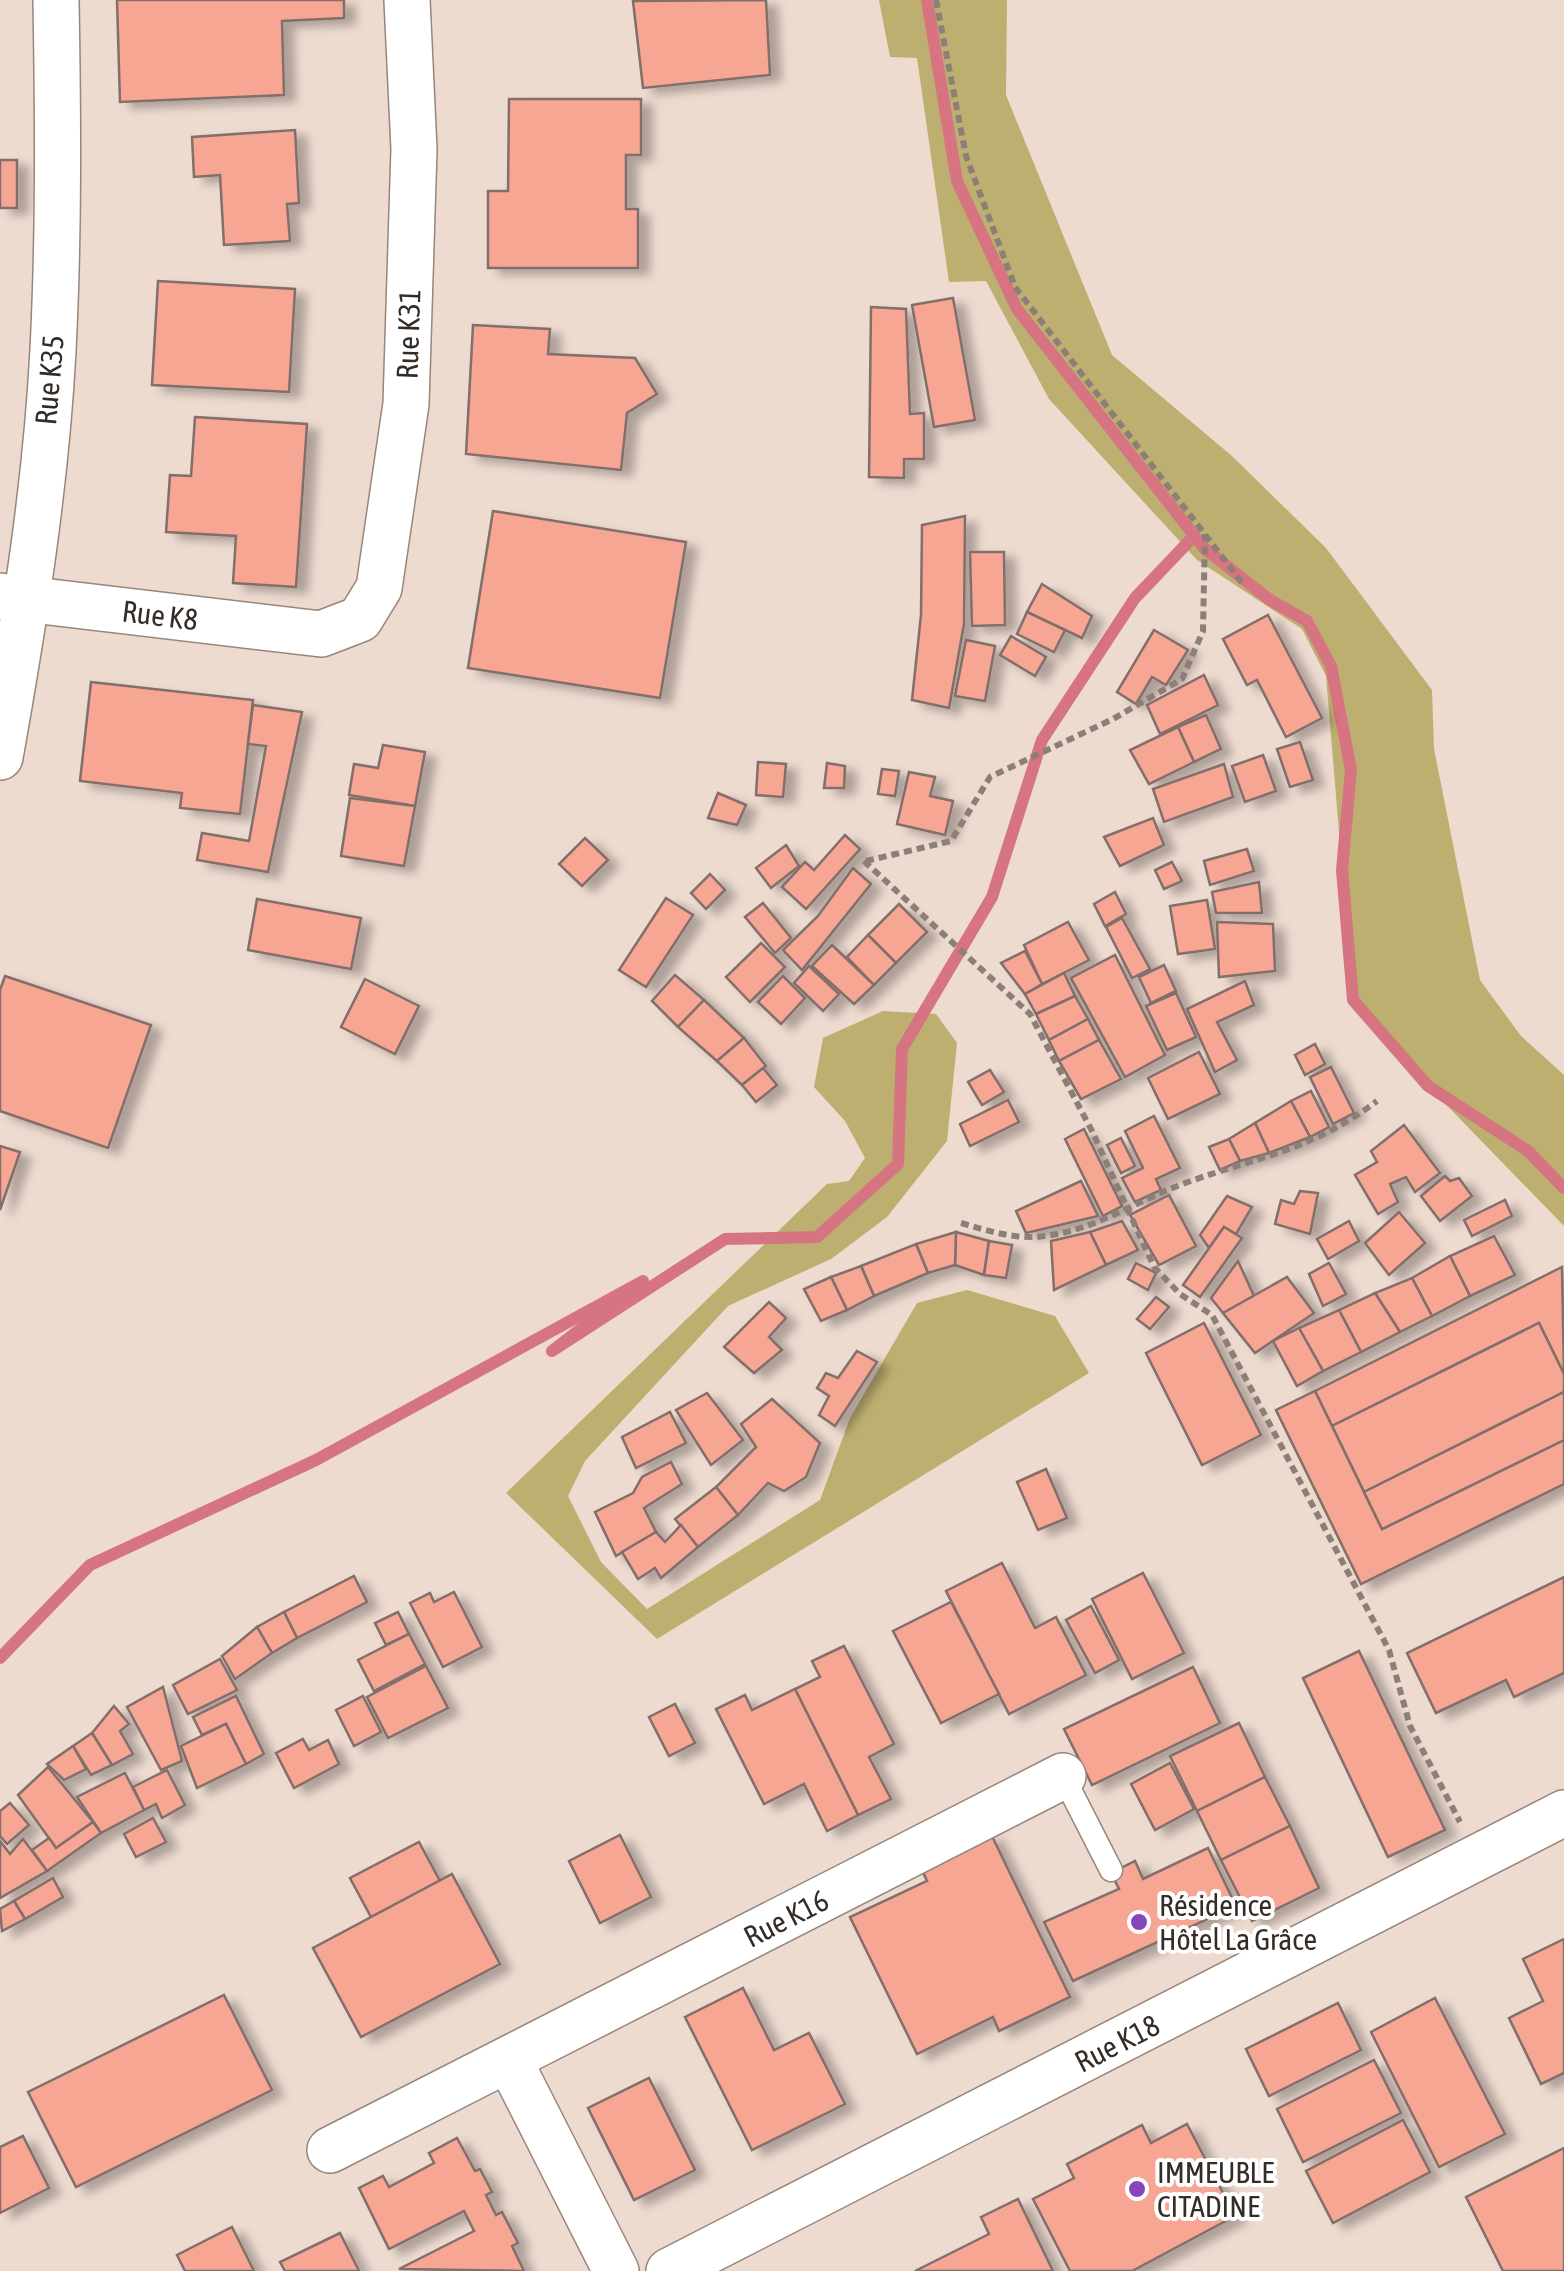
<svg xmlns="http://www.w3.org/2000/svg" width="1564" height="2271" font-family="'Asap Condensed',sans-serif">
  <style>
    .green { fill: #bcaf70 }
    .lines { fill: none; stroke-linecap: round; stroke-linejoin: round }
    .stream { stroke: #d77482; stroke-width: 12 }
    .building { fill: #f6a693; stroke: #826e6a; stroke-width: 2.5; filter: url(#shadow) }
    .service-casing { stroke: #97867b; stroke-width: 25 }
    .minor-casing { stroke: #97867b; stroke-width: 48 }
    .path { stroke: #8c7f77; stroke-width: 6; stroke-dasharray: 8 5; stroke-linecap: butt }
    .service { stroke: #fff; stroke-width: 22 }
    .minor { stroke: #fff; stroke-width: 45 }
    .poi-dot { fill: #8946bb; stroke: #fff; stroke-width: 4 }
    .labels { text-anchor: middle; dominant-baseline: central; stroke-width: 8; stroke-linejoin: round; paint-order: stroke }
    .street-label { font-size: 30px; fill: #332c27; stroke: #fff }
    .poi-label { font-size: 30px; fill: #332c27; stroke: #fff; text-anchor: start }
  </style>
  <defs>
    <filter id="shadow"><feDropShadow dx="11" dy="6" stdDeviation="5" flood-color="#0004"/></filter>
  </defs>
  <rect width="100%" height="100%" fill="#eedbd0"/>
  <g class="green">
    <polygon points="879,0 1007,0 1006,95 1112,355 1232,456 1326,548 1432,690 1434,749 1480,980 1521,1036 1564,1075 1564,1226 1428,1086 1353,1000 1326,676 1302,629 1197,560 1049,399 986,281 949,282 917,58 890,57"/>
    <polygon points="883,1011 936,1014 957,1043 947,1141 887,1217 831,1259 728,1306 585,1461 568,1496 601,1562 647,1609 820,1500 850,1418 917,1303 967,1290 1055,1316 1089,1373 657,1639 506,1493 827,1184 849,1181 865,1158 845,1121 814,1087 823,1038"/>
  </g>
  <g class="lines">
    <g class="stream">
      <polyline points="927,0 957,181 1017,309 1204,548 1270,600 1307,621 1331,666 1351,770 1342,870 1353,1000 1428,1086 1528,1151 1564,1188"/>
      <polyline points="0,1658 90,1565 316,1460 643,1281 552,1351 725,1239 817,1237 898,1164 902,1049 992,897 1042,740 1135,598 1194,536"/>
    </g>
  </g>
  <g class="building">
    <polygon points="117,0 344,0 344,18 282,21 284,95 120,102"/>
    <polygon points="766,0 770,75 643,88 633,1"/>
    <polygon points="509,99 641,99 641,155 626,155 626,209 638,209 638,268 488,268 488,191 508,191"/>
    <polygon points="295,130 299,203 287,204 290,241 224,245 220,175 194,177 192,137"/>
    <rect x="0" y="160" width="17" height="48"/>
    <polygon points="158,281 295,289 289,392 152,385"/>
    <polygon points="953,298 975,420 934,427 912,305"/>
    <polygon points="871,307 906,309 910,414 924,413 924,459 904,459 904,478 869,477"/>
    <polygon points="473,325 550,329 548,354 635,358 657,394 627,413 621,470 466,454"/>
    <polygon points="195,417 307,424 296,587 233,583 236,536 166,532 170,475 191,476"/>
    <polygon points="493,511 686,542 660,698 468,668"/>
    <polygon points="965,516 964,624 949,708 912,700 921,615 922,525"/>
    <polygon points="970,552 1004,552 1005,625 972,626"/>
    <polygon points="1042,584 1092,616 1082,638 1027,612"/>
    <polygon points="1027,612 1065,630 1054,652 1017,634"/>
    <polygon points="1268,615 1322,718 1286,737 1257,680 1247,685 1223,639"/>
    <polygon points="1154,630 1188,650 1166,685 1152,677 1136,704 1117,692"/>
    <polygon points="1011,636 1046,657 1035,676 1000,655"/>
    <polygon points="966,640 995,646 985,701 955,696"/>
    <polygon points="1204,675 1218,705 1160,734 1147,705"/>
    <polygon points="91,682 253,700 240,814 180,808 182,793 80,781"/>
    <polygon points="253,705 302,712 268,872 197,860 202,833 249,841 266,746 248,744"/>
    <polygon points="1206,715 1221,749 1194,762 1178,727"/>
    <polygon points="1178,727 1194,762 1149,784 1130,750"/>
    <polygon points="1300,742 1313,780 1290,787 1277,749"/>
    <polygon points="383,745 425,752 415,806 349,795 354,764 378,768"/>
    <polygon points="1263,755 1276,791 1245,802 1232,766"/>
    <polygon points="758,762 786,764 783,797 756,795"/>
    <polygon points="827,763 845,766 844,788 824,788"/>
    <polygon points="1224,764 1233,797 1164,822 1153,789"/>
    <polygon points="882,769 899,771 895,796 878,794"/>
    <polygon points="909,772 935,777 930,796 953,801 945,835 897,824"/>
    <polygon points="718,793 746,805 737,825 708,818"/>
    <polygon points="350,798 415,806 404,866 341,856"/>
    <polygon points="1153,818 1164,845 1120,866 1104,837"/>
    <polygon points="845,835 860,849 806,909 782,887 805,862 814,870"/>
    <polygon points="585,838 608,860 582,886 559,864"/>
    <polygon points="786,845 799,866 771,888 756,868"/>
    <polygon points="1247,849 1254,871 1210,885 1204,861"/>
    <polygon points="1172,862 1182,881 1164,889 1155,870"/>
    <polygon points="853,868 871,884 802,970 783,950 818,916"/>
    <polygon points="710,874 725,890 706,909 691,893"/>
    <polygon points="1259,882 1262,913 1216,913 1212,892"/>
    <polygon points="1115,892 1126,914 1105,926 1094,904"/>
    <polygon points="666,898 693,915 646,987 619,970"/>
    <polygon points="257,899 361,918 351,969 248,950"/>
    <polygon points="1207,900 1215,949 1178,954 1170,906"/>
    <polygon points="763,903 791,938 775,953 745,917"/>
    <polygon points="899,904 927,932 896,963 868,935"/>
    <polygon points="1122,918 1150,969 1132,978 1106,927"/>
    <polygon points="1068,922 1089,960 1042,984 1024,945"/>
    <polygon points="1217,922 1273,924 1275,971 1219,977"/>
    <polygon points="868,935 896,963 874,985 847,957"/>
    <polygon points="761,943 785,967 750,1002 726,977"/>
    <polygon points="832,945 874,985 854,1004 812,966"/>
    <polygon points="1025,951 1042,984 1025,994 1001,963"/>
    <polygon points="1115,955 1165,1055 1125,1077 1071,978"/>
    <polygon points="1164,965 1176,991 1151,1003 1139,977"/>
    <polygon points="809,966 839,994 823,1011 794,983"/>
    <polygon points="1064,973 1075,996 1036,1014 1025,994"/>
    <polygon points="675,975 704,1000 678,1027 652,1001"/>
    <polygon points="5,976 151,1025 108,1148 0,1111 0,990"/>
    <polygon points="783,976 805,998 781,1024 758,1002"/>
    <polygon points="365,979 419,1006 395,1054 341,1027"/>
    <polygon points="1245,981 1254,1005 1217,1022 1237,1060 1215,1072 1187,1009"/>
    <polygon points="1176,993 1196,1037 1167,1050 1146,1006"/>
    <polygon points="1075,996 1088,1019 1049,1040 1036,1014"/>
    <polygon points="704,1000 744,1038 717,1061 678,1027"/>
    <polygon points="1088,1019 1099,1040 1059,1061 1049,1040"/>
    <polygon points="744,1038 766,1066 742,1085 717,1061"/>
    <polygon points="1099,1040 1121,1079 1081,1099 1059,1061"/>
    <polygon points="1315,1044 1325,1064 1305,1075 1295,1055"/>
    <polygon points="1199,1052 1220,1094 1168,1119 1148,1078"/>
    <polygon points="1331,1067 1354,1113 1333,1124 1310,1077"/>
    <polygon points="763,1068 777,1085 756,1102 742,1085"/>
    <polygon points="990,1070 1004,1092 982,1105 968,1082"/>
    <polygon points="1311,1091 1329,1127 1310,1137 1291,1101"/>
    <polygon points="1008,1100 1019,1122 970,1146 960,1124"/>
    <polygon points="1291,1101 1310,1137 1269,1153 1255,1123"/>
    <polygon points="1154,1116 1180,1168 1156,1179 1161,1190 1135,1202 1122,1178 1143,1168 1125,1131"/>
    <polygon points="1255,1123 1269,1153 1240,1161 1229,1139"/>
    <polygon points="1404,1125 1440,1173 1415,1192 1406,1177 1390,1184 1398,1202 1378,1214 1355,1175 1377,1162 1371,1151"/>
    <polygon points="1084,1129 1122,1206 1103,1216 1065,1139"/>
    <polygon points="1121,1138 1135,1166 1121,1173 1107,1145"/>
    <polygon points="1229,1139 1240,1161 1220,1170 1209,1147"/>
    <polygon points="0,1146 20,1152 0,1210"/>
    <polygon points="1445,1176 1450,1181 1459,1178 1472,1196 1440,1221 1421,1196"/>
    <polygon points="1081,1181 1098,1216 1026,1233 1016,1211"/>
    <polygon points="1300,1191 1318,1193 1310,1234 1275,1224 1281,1200 1294,1204"/>
    <polygon points="1169,1195 1196,1246 1159,1265 1130,1215"/>
    <polygon points="1227,1196 1252,1207 1236,1234 1224,1227 1209,1248 1200,1235"/>
    <polygon points="1505,1200 1512,1216 1472,1236 1464,1220"/>
    <polygon points="1399,1212 1425,1243 1389,1275 1365,1243"/>
    <polygon points="1122,1221 1138,1250 1106,1265 1090,1232"/>
    <polygon points="1349,1221 1359,1241 1328,1259 1317,1239"/>
    <polygon points="1224,1227 1242,1238 1200,1297 1183,1285"/>
    <polygon points="956,1232 989,1241 984,1275 955,1265"/>
    <polygon points="956,1232 955,1265 928,1273 916,1244"/>
    <polygon points="1090,1232 1106,1265 1054,1290 1051,1241"/>
    <polygon points="1494,1236 1515,1275 1470,1296 1450,1256"/>
    <polygon points="989,1241 1012,1245 1006,1278 984,1275"/>
    <polygon points="916,1244 928,1273 874,1296 861,1266"/>
    <polygon points="1450,1256 1470,1296 1432,1316 1412,1278"/>
    <polygon points="1238,1261 1254,1296 1223,1313 1211,1298"/>
    <polygon points="1136,1263 1156,1273 1148,1290 1128,1279"/>
    <polygon points="1329,1263 1346,1294 1323,1306 1309,1274"/>
    <polygon points="861,1266 874,1296 847,1310 831,1277"/>
    <polygon points="1562,1267 1564,1374 1539,1323 1332,1426 1315,1391"/>
    <polygon points="831,1277 847,1310 821,1321 804,1289"/>
    <polygon points="1287,1277 1314,1313 1255,1353 1223,1313"/>
    <polygon points="1412,1278 1432,1316 1400,1332 1375,1293"/>
    <polygon points="1375,1293 1400,1332 1361,1352 1339,1310"/>
    <polygon points="1156,1297 1169,1307 1150,1329 1137,1319"/>
    <polygon points="769,1302 786,1318 769,1337 782,1350 754,1373 724,1347"/>
    <polygon points="1339,1310 1361,1352 1323,1371 1299,1328"/>
    <polygon points="1204,1323 1261,1435 1202,1465 1146,1353"/>
    <polygon points="1539,1323 1564,1374 1564,1392 1364,1492 1332,1426"/>
    <polygon points="1299,1328 1323,1371 1297,1386 1273,1341"/>
    <polygon points="857,1351 877,1362 835,1426 819,1415 829,1396 817,1388 826,1373 838,1378"/>
    <polygon points="1315,1391 1382,1529 1564,1440 1564,1484 1361,1584 1276,1410"/>
    <polygon points="1564,1392 1564,1440 1382,1529 1364,1492"/>
    <polygon points="707,1393 743,1440 711,1465 676,1410"/>
    <polygon points="772,1399 820,1443 806,1477 784,1491 768,1483 738,1515 716,1487 756,1447 741,1424"/>
    <polygon points="670,1412 686,1443 636,1468 622,1437"/>
    <polygon points="671,1462 682,1484 644,1508 656,1532 616,1556 595,1512 633,1493 642,1477"/>
    <polygon points="1046,1469 1067,1518 1038,1530 1017,1482"/>
    <polygon points="716,1487 738,1515 698,1547 675,1519"/>
    <polygon points="681,1525 698,1547 661,1578 655,1568 638,1579 622,1552 656,1532 665,1542"/>
    <polygon points="1002,1563 1035,1628 1056,1617 1086,1675 1009,1714 946,1591"/>
    <polygon points="1143,1573 1184,1653 1132,1679 1092,1599"/>
    <polygon points="354,1576 367,1602 297,1638 284,1612"/>
    <polygon points="1564,1577 1564,1673 1514,1697 1506,1680 1436,1713 1407,1653"/>
    <polygon points="454,1592 482,1647 443,1667 410,1603 430,1593 434,1602"/>
    <polygon points="951,1602 999,1694 941,1723 893,1631"/>
    <polygon points="1091,1606 1119,1660 1095,1673 1066,1620"/>
    <polygon points="284,1612 297,1638 272,1653 257,1627"/>
    <polygon points="398,1612 409,1634 386,1645 375,1623"/>
    <polygon points="257,1627 272,1653 235,1679 222,1656"/>
    <polygon points="409,1634 425,1664 374,1691 358,1660"/>
    <polygon points="844,1646 894,1744 869,1757 891,1799 858,1815 795,1689 820,1677 812,1661"/>
    <polygon points="1359,1651 1445,1830 1388,1857 1303,1678"/>
    <polygon points="220,1659 237,1690 188,1714 173,1685"/>
    <polygon points="426,1666 448,1708 388,1738 367,1697"/>
    <polygon points="1193,1667 1220,1723 1092,1785 1064,1729"/>
    <polygon points="163,1687 182,1761 161,1770 127,1707"/>
    <polygon points="795,1689 858,1815 827,1831 804,1784 764,1804 716,1709 745,1695 752,1710"/>
    <polygon points="236,1696 264,1754 246,1764 226,1724 202,1735 193,1717"/>
    <polygon points="363,1696 381,1732 354,1746 336,1710"/>
    <polygon points="675,1704 695,1743 669,1756 649,1717"/>
    <polygon points="114,1706 129,1724 120,1731 133,1754 112,1765 92,1733"/>
    <polygon points="1239,1723 1265,1777 1197,1811 1170,1756"/>
    <polygon points="226,1724 246,1764 197,1788 181,1746"/>
    <polygon points="92,1733 112,1765 91,1775 73,1746"/>
    <polygon points="303,1739 309,1750 328,1740 339,1764 294,1788 276,1753"/>
    <polygon points="73,1746 86,1769 64,1780 47,1764"/>
    <polygon points="1170,1763 1194,1809 1155,1830 1131,1784"/>
    <polygon points="48,1767 93,1822 56,1848 18,1795"/>
    <polygon points="167,1770 185,1805 162,1818 156,1804 144,1810 133,1787"/>
    <polygon points="125,1773 144,1810 101,1833 77,1797"/>
    <polygon points="1265,1777 1290,1826 1221,1860 1197,1811"/>
    <polygon points="10,1803 29,1825 7,1844 0,1836 0,1811"/>
    <polygon points="153,1818 166,1842 136,1857 124,1834"/>
    <polygon points="93,1822 101,1833 47,1871 32,1850 49,1838 56,1848"/>
    <polygon points="1290,1826 1319,1888 1252,1921 1221,1860"/>
    <polygon points="991,1834 1070,1997 999,2031 993,2017 917,2054 850,1917 927,1881 921,1868"/>
    <polygon points="620,1835 651,1897 600,1923 569,1861"/>
    <polygon points="23,1839 47,1871 0,1898 0,1841 10,1854"/>
    <polygon points="419,1842 440,1881 371,1917 350,1878"/>
    <polygon points="1208,1848 1236,1906 1073,1981 1044,1922 1119,1889 1111,1873 1135,1861 1143,1879"/>
    <polygon points="452,1874 500,1964 361,2037 313,1948"/>
    <polygon points="53,1878 63,1897 25,1919 14,1901"/>
    <polygon points="14,1901 25,1919 2,1931 0,1909"/>
    <polygon points="1564,1939 1564,2073 1541,2084 1509,2018 1543,2001 1523,1959"/>
    <polygon points="743,1988 774,2050 809,2033 845,2104 752,2150 685,2017"/>
    <polygon points="224,1995 272,2090 76,2187 28,2092"/>
    <polygon points="1435,1998 1505,2134 1439,2167 1371,2032"/>
    <polygon points="1338,2003 1361,2050 1269,2096 1246,2049"/>
    <polygon points="1374,2060 1401,2113 1303,2162 1277,2109"/>
    <polygon points="649,2078 695,2170 634,2200 588,2108"/>
    <polygon points="1403,2120 1430,2172 1333,2223 1306,2171"/>
    <polygon points="1187,2124 1235,2216 1132,2271 1070,2271 1033,2199 1074,2178 1067,2164 1142,2125 1151,2143"/>
    <polygon points="23,2136 49,2188 0,2213 0,2147"/>
    <polygon points="457,2138 475,2171 480,2169 492,2192 486,2195 496,2215 502,2212 518,2243 512,2246 524,2271 399,2269 474,2231 464,2211 389,2249 359,2188 383,2176 389,2187 434,2163 429,2153"/>
    <polygon points="1564,2148 1564,2271 1503,2271 1466,2197"/>
    <polygon points="1018,2199 1053,2271 915,2271 989,2234 981,2217"/>
    <polygon points="232,2227 254,2271 185,2271 177,2255"/>
    <polygon points="340,2233 359,2271 285,2271 280,2262"/>
  </g>
  <g class="lines">
    <g class="service-casing">
      <polyline id="service" points="1063,1776 1111,1870"/>
    </g>
    <g class="minor-casing">
      <g id="minor">
        <polyline points="0,596 321,634 360,619 379,588 406,404 414,149 407,0"/>
        <path d="M0 757C24 622 46 486 53 350 59 233 58 117 56 0"/>
        <polyline points="509,2060 616,2271"/>
        <polyline points="330,2150 1063,1776"/>
        <polyline points="669,2271 1564,1813"/>
      </g>
    </g>
    <g class="path">
      <polyline points="936,0 966,156 1015,287 1243,584"/>
      <polyline points="864,861 1030,1014 1092,1131 1154,1267 1180,1294 1212,1315 1389,1650 1410,1726 1460,1822"/>
      <polyline points="866,861 951,841 990,777 1113,719 1182,679 1203,631 1205,534"/>
      <path d="M961 1223C989 1231 1016 1240 1044 1236 1097 1230 1139 1199 1188 1182 1261 1156 1312 1150 1377 1101"/>
    </g>
    <use href="#service" class="service"/>
    <use href="#minor" class="minor"/>
  </g>
  <g class="poi-dot">
    <circle cx="1139" cy="1922" r="10"/>
    <circle cx="1137" cy="2189" r="10"/>
  </g>
  <g class="labels">
    <g class="street-label">
      <text transform="translate(408 334) rotate(-88)">Rue K31</text>
      <text transform="translate(49 380) rotate(-85)">Rue K35</text>
      <text transform="translate(160 615) rotate(7)">Rue K8</text>
      <text transform="translate(786 1918) rotate(-27)">Rue K16</text>
      <text transform="translate(1117 2043) rotate(-27)">Rue K18</text>
    </g>
    <g class="poi-label">
      <text x="1159" y="1905">Résidence<tspan x="1159" dy="34">Hôtel La Grâce</tspan></text>
      <text x="1157" y="2172">IMMEUBLE<tspan x="1157" dy="34">CITADINE</tspan></text>
    </g>
  </g>
</svg>
